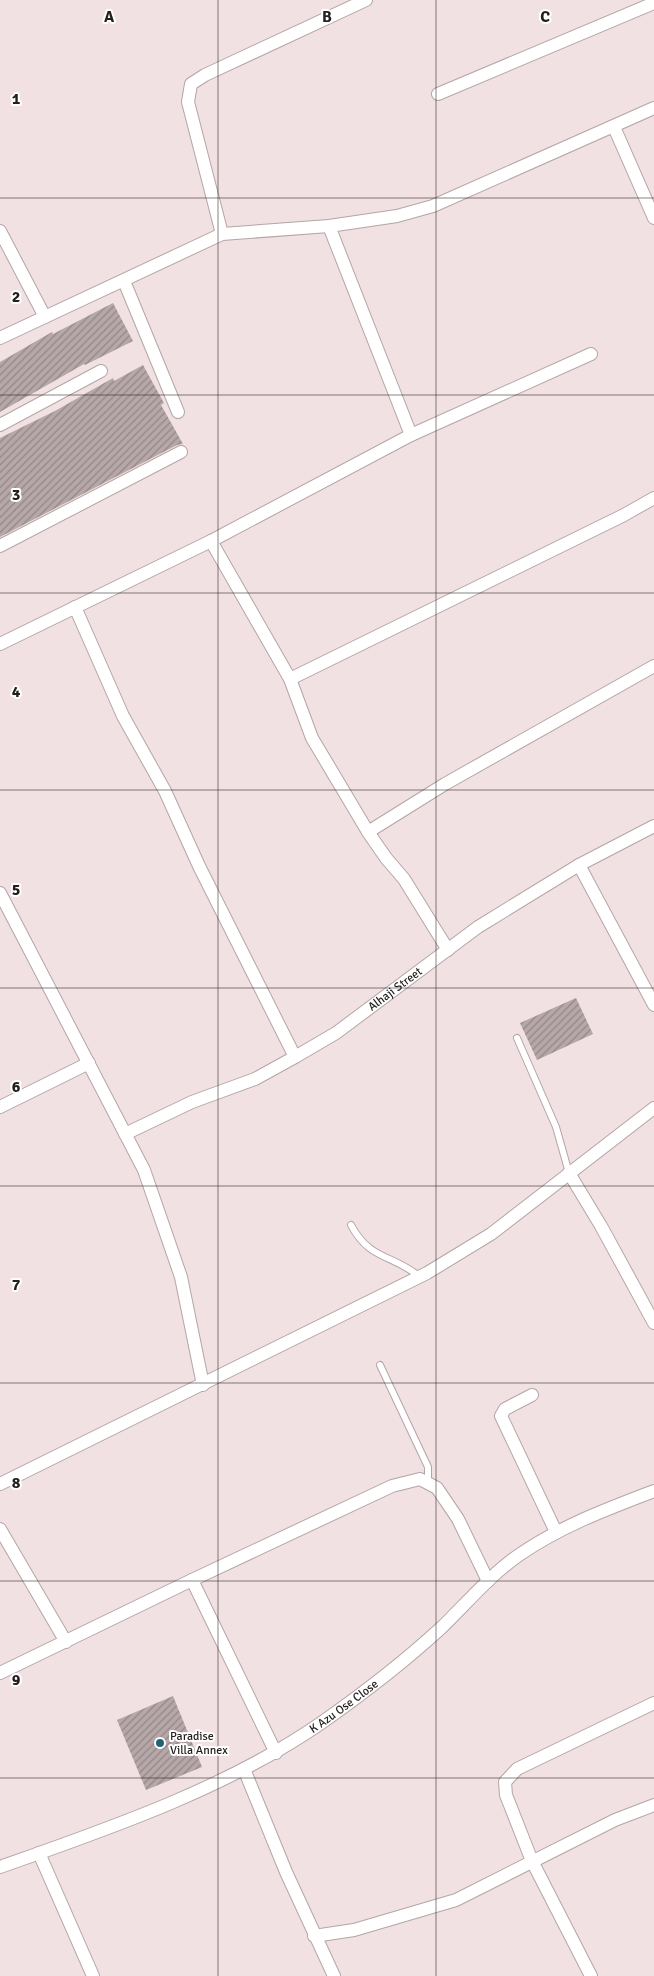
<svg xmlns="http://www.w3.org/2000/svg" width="654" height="1976" font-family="Signika,sans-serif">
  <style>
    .building { fill: url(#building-hatch) }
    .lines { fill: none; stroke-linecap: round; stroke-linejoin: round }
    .lane-casing { stroke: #b4a5a6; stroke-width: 8 }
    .street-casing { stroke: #b4a5a6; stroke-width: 14 }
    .lane { stroke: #fff; stroke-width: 6 }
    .street { stroke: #fff; stroke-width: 12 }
    .grid { fill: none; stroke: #241e1e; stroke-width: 1; stroke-opacity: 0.55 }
    .poi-dot { fill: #226277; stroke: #fff; stroke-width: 2 }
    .labels { text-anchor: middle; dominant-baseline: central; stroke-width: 4; stroke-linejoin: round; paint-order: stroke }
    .street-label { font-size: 12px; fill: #241e1e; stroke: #fff }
    .poi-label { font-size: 12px; fill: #241e1e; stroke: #fff; text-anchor: start }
    .grid-label { font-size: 16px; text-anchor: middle; font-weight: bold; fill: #241e1e; stroke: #fff; stroke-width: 4; stroke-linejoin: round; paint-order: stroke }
  </style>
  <defs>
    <pattern id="building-hatch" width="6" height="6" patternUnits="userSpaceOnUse" patternTransform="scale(1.25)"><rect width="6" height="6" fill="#b6a7a8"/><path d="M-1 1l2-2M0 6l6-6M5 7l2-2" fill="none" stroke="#948788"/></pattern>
  </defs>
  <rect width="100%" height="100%" fill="#f1e1e2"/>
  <g class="building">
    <polygon points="113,303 133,341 85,365 84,364 0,412 0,362 52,332 53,334"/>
    <polygon points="143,365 164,403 161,405 183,444 177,445 0,537 0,438 55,411 113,378 114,381"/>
    <polygon points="576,998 593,1034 537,1060 520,1023"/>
    <polygon points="173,1696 202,1767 146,1790 117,1720"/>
  </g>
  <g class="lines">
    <g class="lane-casing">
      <g id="lane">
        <polyline points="517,1038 556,1127 569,1173"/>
        <path d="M351 1225C370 1261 393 1254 420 1277"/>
        <polyline points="380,1365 428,1467 428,1483"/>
      </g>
    </g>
    <g class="street-casing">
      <g id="street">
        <polyline points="438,94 654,3"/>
        <polyline points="614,127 654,218"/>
        <polyline points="329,226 411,435"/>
        <polyline points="0,231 45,317"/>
        <polyline points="222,234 188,102 191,84 205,75 366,0"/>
        <polyline points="124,281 178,412"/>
        <polyline points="0,338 222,234 329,226 397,216 433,206 654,108"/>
        <polyline points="0,425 101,371"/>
        <polyline points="211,541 290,679 312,738 368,832 386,858 404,879 448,950"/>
        <polyline points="0,546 181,452"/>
        <polyline points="75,607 123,716 165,791 199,866 295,1057"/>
        <polyline points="0,644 211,541 411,435 591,354"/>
        <polyline points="290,679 624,515 654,498"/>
        <polyline points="368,832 445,784 654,666"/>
        <polyline points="579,865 654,1005"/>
        <polyline points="0,893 144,1170 181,1277 203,1385"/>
        <polyline points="0,1107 89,1063"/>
        <path id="s1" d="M125 1134 192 1102 255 1079 295 1057 336 1033 478 927 579 865 654 826"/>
        <polyline points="569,1173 601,1226 654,1323"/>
        <polyline points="532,1395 505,1409 501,1416 556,1532"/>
        <polyline points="0,1484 427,1273 491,1234 654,1108"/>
        <polyline points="0,1529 66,1642"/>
        <polyline points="192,1580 276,1753"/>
        <polyline points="0,1673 192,1580 392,1486 420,1479 437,1488 458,1519 488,1581"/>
        <polyline points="244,1769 286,1872 334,1976"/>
        <polyline points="39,1853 93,1976"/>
        <path id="s2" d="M0 1867C108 1829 230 1787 324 1721 365 1692 404 1662 441 1628 466 1604 490 1575 519 1555 561 1526 607 1509 654 1491"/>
        <polyline points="314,1936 354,1930 456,1900 615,1820 654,1805"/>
        <polyline points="591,1976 532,1861 506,1795 505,1782 517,1769 654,1703"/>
      </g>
    </g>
    <use href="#lane" class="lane"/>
    <use href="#street" class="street"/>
  </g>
  <path class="grid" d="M218 0V1976M436 0V1976M0 198H654M0 395H654M0 593H654M0 790H654M0 988H654M0 1186H654M0 1383H654M0 1581H654M0 1778H654"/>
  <circle class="poi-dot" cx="160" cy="1743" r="5"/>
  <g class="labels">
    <g class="street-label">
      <text stroke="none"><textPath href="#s1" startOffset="308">Alhaji Street</textPath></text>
      <text stroke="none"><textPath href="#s2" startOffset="381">K Azu Ose Close</textPath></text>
    </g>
    <g class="poi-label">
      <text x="170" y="1736">Paradise<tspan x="170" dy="14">Villa Annex</tspan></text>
    </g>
  </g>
  <g class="grid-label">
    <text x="109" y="22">A</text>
    <text x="327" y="22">B</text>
    <text x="545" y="22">C</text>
    <text x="16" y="104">1</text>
    <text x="16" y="302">2</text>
    <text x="16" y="500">3</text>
    <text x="16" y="697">4</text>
    <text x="16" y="895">5</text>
    <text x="16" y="1092">6</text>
    <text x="16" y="1290">7</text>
    <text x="16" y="1488">8</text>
    <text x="16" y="1685">9</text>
  </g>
</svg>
